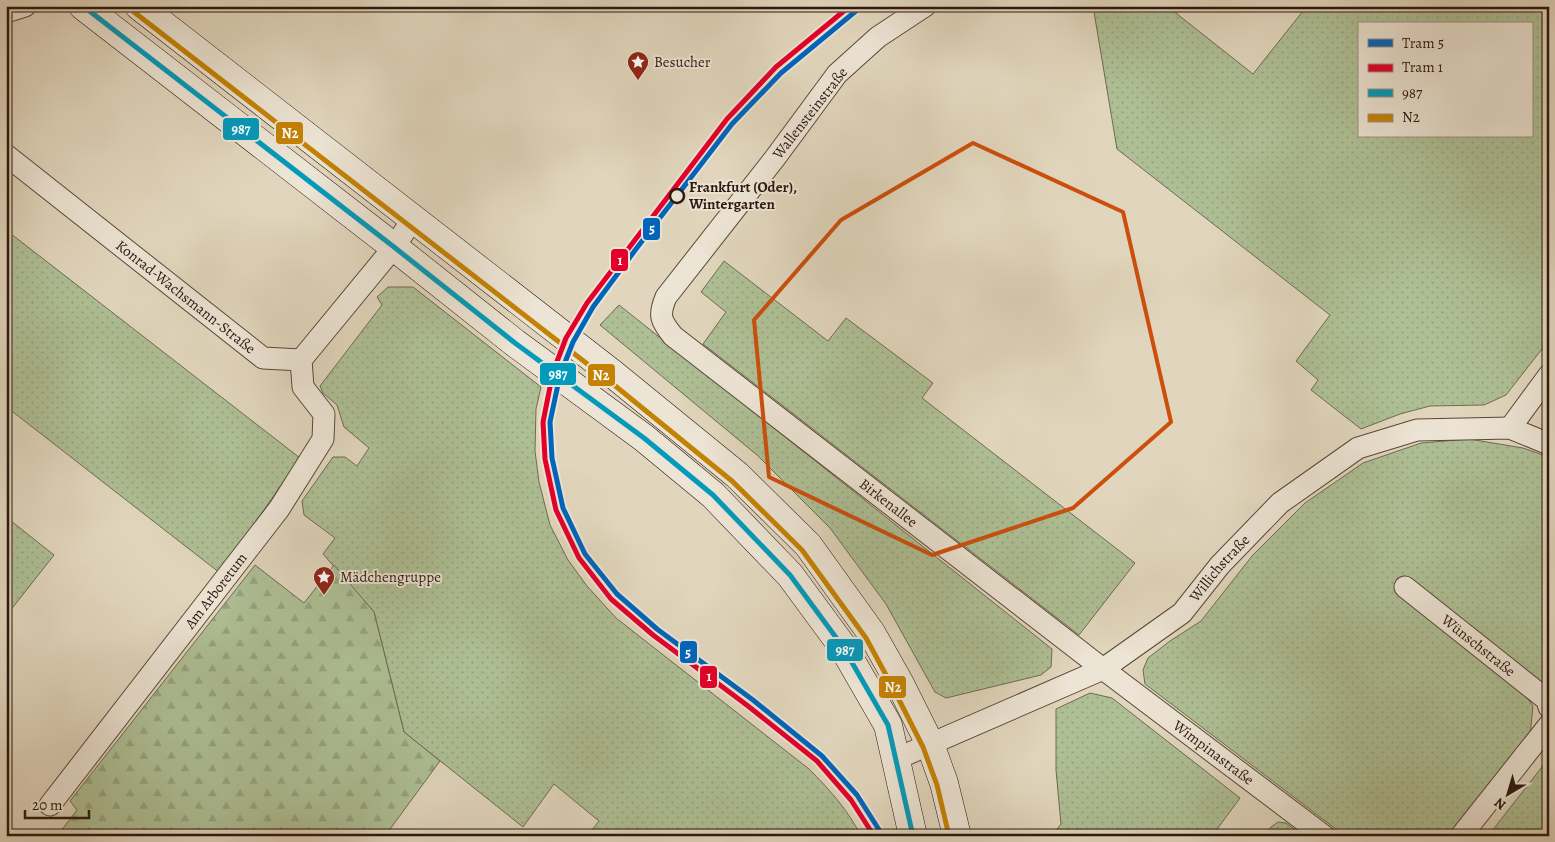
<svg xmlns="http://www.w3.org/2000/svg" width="1555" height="842" font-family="Alegreya,serif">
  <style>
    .grass { fill: url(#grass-dots); stroke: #6e6b52; fill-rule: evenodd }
    .forest { fill: url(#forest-firs); stroke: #6e6b52 }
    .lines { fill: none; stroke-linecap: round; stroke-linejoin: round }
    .street-casing { stroke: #5a473a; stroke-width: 23 }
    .secondary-casing { stroke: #2d170f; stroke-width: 29 }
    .street { stroke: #ece4d4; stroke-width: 21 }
    .secondary { stroke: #ece4d4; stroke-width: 28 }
    .bus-1-casing { stroke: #ece4d4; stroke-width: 9 }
    .bus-2-casing { stroke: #ece4d4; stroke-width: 9 }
    .bus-1 { stroke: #049abb; stroke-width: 5 }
    .bus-2 { stroke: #c48204; stroke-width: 5 }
    .tram-1-casing { stroke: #ece4d4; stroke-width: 9 }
    .tram-2-casing { stroke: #ece4d4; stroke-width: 9 }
    .tram-1 { stroke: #0065bd; stroke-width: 5 }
    .tram-2 { stroke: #e4002b; stroke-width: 5 }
    .marked { fill: none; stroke: #cc4f0c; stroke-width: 4; stroke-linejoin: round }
    .stop-dot { fill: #ece4d4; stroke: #2d170f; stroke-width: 2.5 }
    .labels { text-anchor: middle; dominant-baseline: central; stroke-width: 4; stroke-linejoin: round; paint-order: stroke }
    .poi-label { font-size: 15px; fill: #2d170f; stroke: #ece4d4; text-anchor: start }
    .street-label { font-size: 15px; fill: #2d170f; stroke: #ece4d4 }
    .stop-label { font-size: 15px; font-weight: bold; fill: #2d170f; stroke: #ece4d4; text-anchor: start }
    .line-badge { stroke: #ece4d4; stroke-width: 2 }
    .badge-label { font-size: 14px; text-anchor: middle; font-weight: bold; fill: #fff }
  </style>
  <defs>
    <pattern id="grass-dots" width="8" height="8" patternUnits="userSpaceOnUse" patternTransform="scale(1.25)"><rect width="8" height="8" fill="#aebf95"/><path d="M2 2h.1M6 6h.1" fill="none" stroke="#96a37f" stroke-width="1.8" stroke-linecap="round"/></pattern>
    <pattern id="forest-firs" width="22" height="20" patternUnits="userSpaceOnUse" patternTransform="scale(1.25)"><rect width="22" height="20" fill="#aebf95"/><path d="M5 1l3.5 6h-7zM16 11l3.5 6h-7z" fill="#96a37f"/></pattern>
  </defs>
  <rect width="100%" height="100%" fill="#e1d6bd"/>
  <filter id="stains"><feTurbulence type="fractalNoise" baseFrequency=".004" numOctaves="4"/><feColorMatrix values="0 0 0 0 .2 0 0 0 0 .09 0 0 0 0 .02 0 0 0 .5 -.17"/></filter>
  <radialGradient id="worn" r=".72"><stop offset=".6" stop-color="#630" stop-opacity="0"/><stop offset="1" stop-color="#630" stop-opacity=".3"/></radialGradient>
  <g class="grass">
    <path d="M1093 6H1167L1253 74 1307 6H1549V340L1506 395 1484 405 1430 406 1400 414 1361 429 1311 390 1318 380 1296 361 1330 315 1117 149ZM1359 24H1531V136H1359Z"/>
    <polygon points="6,230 300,458 220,573 13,412 6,420"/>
    <polygon points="724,261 828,341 846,318 933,383 922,398 1135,563 1079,635 703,344 726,312 701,292"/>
    <path d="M388 287H413L541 387 536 409 535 451 539 482 550 525 568 560 587 586 616 618 809 769C829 789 848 810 861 836H591L589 834 599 821 554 784 523 827 404 732 374 612 323 554 335 538 304 515 302 501 333 457H345L357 466 369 448 344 427 337 405 323 393 320 386 382 305 377 297Z"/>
    <polygon points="619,305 1052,649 1051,667 1041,675 946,698 935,692 886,604 830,528 757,455 600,325"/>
    <polygon points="1469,439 1523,448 1549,457 1549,692 1404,576 1396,588 1522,691 1533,706 1530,736 1452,836 1345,836 1145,684 1143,670 1148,658 1170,641 1201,621 1252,556 1305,503 1363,463 1421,443"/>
    <polygon points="6,517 54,555 6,616"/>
    <polygon points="1090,693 1112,698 1240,798 1212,836 1052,836 1061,824 1056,770 1056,709"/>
    <polygon points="1549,758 1549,836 1488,836"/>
    <polygon points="1278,822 1286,823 1303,836 1264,836 1271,827"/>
  </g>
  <polygon class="forest" points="255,565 304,603 334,565 374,612 404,732 440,761 385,836 57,836 77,810 70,801"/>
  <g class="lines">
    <g class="street-casing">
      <g id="street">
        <path id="s1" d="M925 6 878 37 837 74 775 158 666 297C658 316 661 321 673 336L1103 669 1324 836"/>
        <polyline points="6,12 25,6"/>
        <path id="s2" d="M6 155 263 358 301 360 394 247 413 219"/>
        <polyline points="1510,428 1549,375"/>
        <path id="s3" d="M1405 587 1547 700 1549 707"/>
        <path id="s4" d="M896 759 1103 669 1182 613 1220 565 1280 503 1358 448 1417 430 1510 428 1549 444"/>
        <path id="s5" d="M50 805 279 509 323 439 324 414 303 387 301 360"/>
        <polyline points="1461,836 1549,725"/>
      </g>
    </g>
    <g class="secondary-casing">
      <g id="secondary">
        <polyline points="83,6 394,247 515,343 644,438 713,495 790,575 843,647 888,725 913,836"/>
        <polyline points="139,6 613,374 737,475 808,545 872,634 899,682 930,744 944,783 957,836"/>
      </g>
    </g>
    <use href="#street" class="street"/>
    <use href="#secondary" class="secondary"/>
    <g class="bus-1-casing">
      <polyline id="bus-1" points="83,6 394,247 515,343 644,438 713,495 790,575 843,647 888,725 913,836"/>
    </g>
    <g class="bus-2-casing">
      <polyline id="bus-2" points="134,12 608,380 732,481 802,550 866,638 892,686 923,747 937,785 949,836"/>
    </g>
    <use href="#bus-1" class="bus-1"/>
    <use href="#bus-2" class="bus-2"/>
    <g class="tram-1-casing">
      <polyline id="tram-1" points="862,6 781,73 732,124 636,249 593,307 573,342 560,375 550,422 552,458 563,508 585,554 617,594 657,629 753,700 822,756 857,795 883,836"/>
    </g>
    <g class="tram-2-casing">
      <polyline id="tram-2" points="850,6 776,67 727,119 587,303 566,338 553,372 543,422 545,459 556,510 579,558 611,599 653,635 748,706 817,761 851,800 874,836"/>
    </g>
    <use href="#tram-1" class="tram-1"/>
    <use href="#tram-2" class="tram-2"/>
  </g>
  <path class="marked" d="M973 143 1123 212 1171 422 1073 508 932 555 769 477 754 320 841 220Z"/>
  <defs>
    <g id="sight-pin" transform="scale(1.125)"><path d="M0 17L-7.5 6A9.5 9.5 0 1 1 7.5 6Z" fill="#8f2418" stroke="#ece4d4"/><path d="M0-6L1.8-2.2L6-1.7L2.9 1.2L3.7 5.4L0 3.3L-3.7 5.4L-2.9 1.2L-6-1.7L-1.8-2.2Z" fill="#fff"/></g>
  </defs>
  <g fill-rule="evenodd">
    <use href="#sight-pin" x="638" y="62"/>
    <use href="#sight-pin" x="324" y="577"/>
  </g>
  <circle class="stop-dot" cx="677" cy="196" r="7"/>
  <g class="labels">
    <g class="poi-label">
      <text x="654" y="62">Besucher</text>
      <text x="340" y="577">Mädchengruppe</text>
    </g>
    <g class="street-label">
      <text transform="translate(810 113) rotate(-52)">Wallensteinstraße</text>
      <text stroke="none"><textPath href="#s2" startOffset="229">Konrad-Wachsmann-Straße</textPath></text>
      <text stroke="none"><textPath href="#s1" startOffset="708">Birkenallee</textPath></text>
      <text stroke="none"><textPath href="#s4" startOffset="381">Willichstraße</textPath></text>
      <text stroke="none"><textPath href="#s5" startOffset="271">Am Arboretum</textPath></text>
      <text stroke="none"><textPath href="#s3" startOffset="94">Wünschstraße</textPath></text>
      <text stroke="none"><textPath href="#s1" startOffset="1118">Wimpinastraße</textPath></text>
    </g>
    <g class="stop-label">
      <text x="689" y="187">Frankfurt (Oder),<tspan x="689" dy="17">Wintergarten</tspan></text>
    </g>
  </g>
  <g class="line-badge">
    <rect x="222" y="117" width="38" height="24" rx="5" fill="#049abb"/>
    <rect x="275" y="121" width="29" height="24" rx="5" fill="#c48204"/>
    <rect x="642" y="217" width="19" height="24" rx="5" fill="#0065bd"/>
    <rect x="610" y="248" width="19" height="24" rx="5" fill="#e4002b"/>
    <rect x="539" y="362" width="38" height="24" rx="5" fill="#049abb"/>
    <rect x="587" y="363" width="29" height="24" rx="5" fill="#c48204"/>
    <rect x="826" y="638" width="38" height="24" rx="5" fill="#049abb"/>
    <rect x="679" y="640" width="19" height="24" rx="5" fill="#0065bd"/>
    <rect x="699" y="665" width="19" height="24" rx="5" fill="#e4002b"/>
    <rect x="878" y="675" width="29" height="24" rx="5" fill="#c48204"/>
  </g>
  <g class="badge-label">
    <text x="241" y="134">987</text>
    <text x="290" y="138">N2</text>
    <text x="652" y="233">5</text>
    <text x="620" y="265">1</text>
    <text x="558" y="379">987</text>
    <text x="601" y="380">N2</text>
    <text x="845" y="655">987</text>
    <text x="688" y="657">5</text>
    <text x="709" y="681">1</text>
    <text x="893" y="692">N2</text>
  </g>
  <rect width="1555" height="842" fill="none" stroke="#e1d6bd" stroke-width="25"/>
  <rect x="8" y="8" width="1540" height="827" fill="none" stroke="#2d170f" stroke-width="2.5"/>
  <rect x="12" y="12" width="1530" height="817" fill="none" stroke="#2d170f"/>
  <rect x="1358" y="22" width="175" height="115" fill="#ece4d4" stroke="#a09285"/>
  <rect x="1368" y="39" width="25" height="8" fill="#0065bd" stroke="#a09285"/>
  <text x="1402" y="48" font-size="15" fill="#2d170f">Tram 5</text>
  <rect x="1368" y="64" width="25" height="8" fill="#e4002b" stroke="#a09285"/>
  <text x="1402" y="72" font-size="15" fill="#2d170f">Tram 1</text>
  <rect x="1368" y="89" width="25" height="8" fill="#049abb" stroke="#a09285"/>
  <text x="1402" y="98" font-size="15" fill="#2d170f">987</text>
  <rect x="1368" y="114" width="25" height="8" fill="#c48204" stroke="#a09285"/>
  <text x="1402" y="122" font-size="15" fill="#2d170f">N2</text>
  <g transform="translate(1508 794) rotate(218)" stroke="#ece4d4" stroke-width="4" paint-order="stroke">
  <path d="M0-4L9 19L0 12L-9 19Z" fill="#2d170f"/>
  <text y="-8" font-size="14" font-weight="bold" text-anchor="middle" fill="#2d170f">N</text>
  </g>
  <path d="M25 810v8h64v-8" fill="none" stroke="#2d170f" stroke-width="2.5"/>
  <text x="32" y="810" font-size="15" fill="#2d170f" stroke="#ece4d4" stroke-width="4" paint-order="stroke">20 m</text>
  <rect width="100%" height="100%" filter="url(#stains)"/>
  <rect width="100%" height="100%" fill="url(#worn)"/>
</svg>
